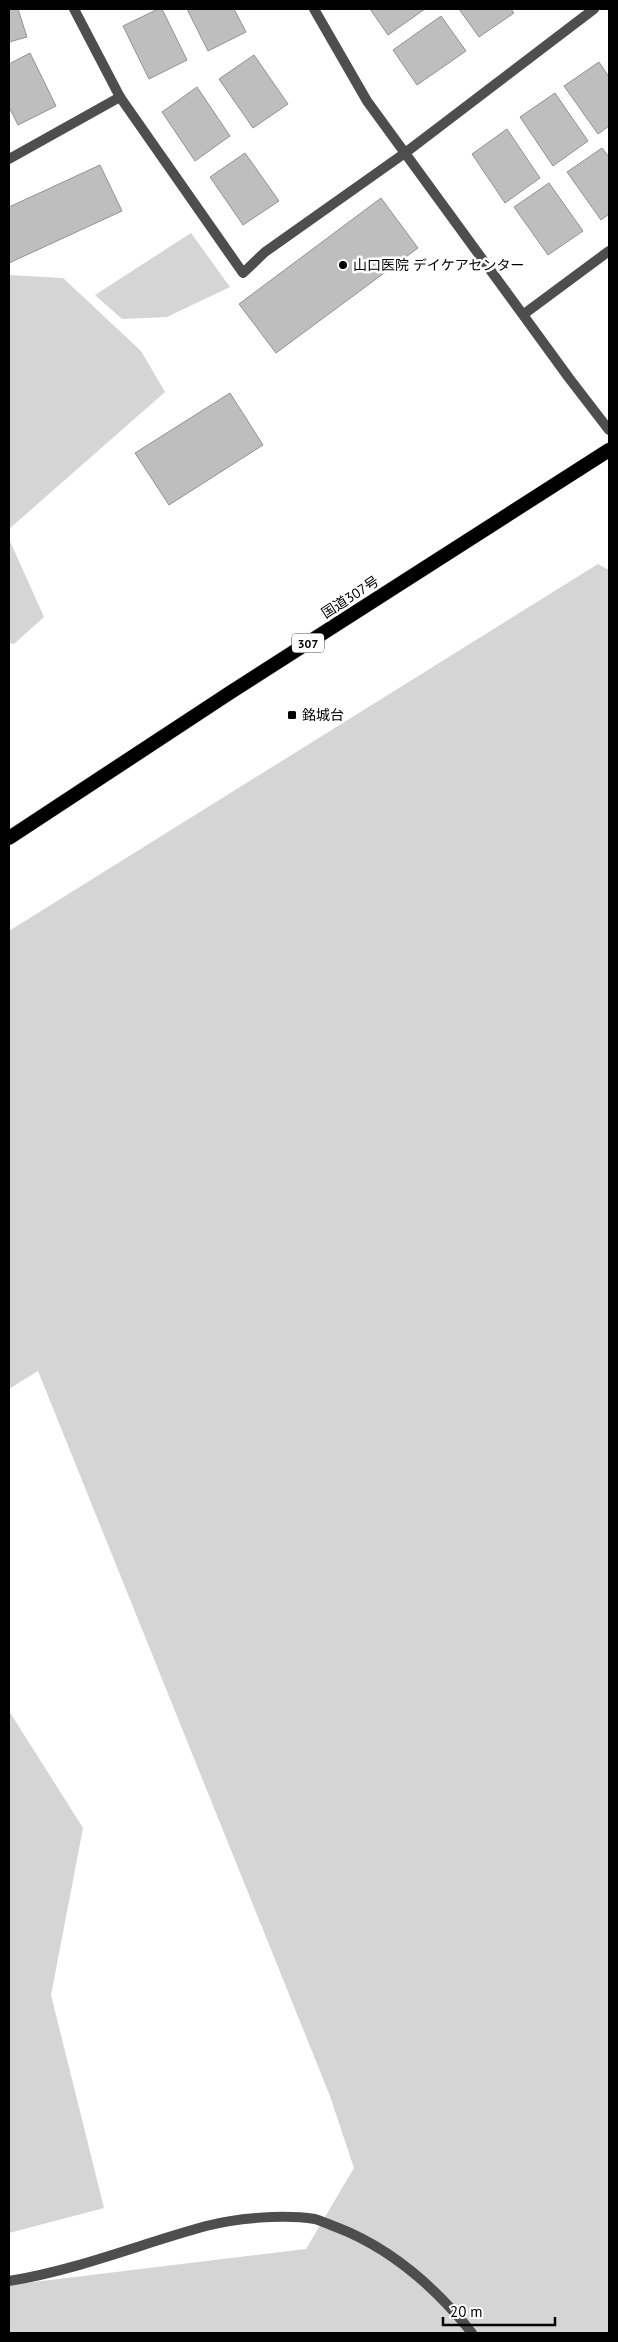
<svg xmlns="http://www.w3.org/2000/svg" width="618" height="2342" font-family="'PT Sans','Noto Sans JP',sans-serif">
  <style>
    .green { fill: #d5d5d5 }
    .building { fill: #bebebe; stroke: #929292 }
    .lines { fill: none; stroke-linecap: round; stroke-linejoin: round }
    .trunk-casing { stroke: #dbdbdb; stroke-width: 15 }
    .minor { stroke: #4e4e4e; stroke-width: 10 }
    .tertiary { stroke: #4e4e4e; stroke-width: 10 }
    .trunk { stroke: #000; stroke-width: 14 }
    .poi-dot { fill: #000; stroke: #fff; stroke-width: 2 }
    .labels { text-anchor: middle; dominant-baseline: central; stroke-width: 5; stroke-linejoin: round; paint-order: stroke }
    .shield { fill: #fff; stroke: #4c4c4c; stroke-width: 1 }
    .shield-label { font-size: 12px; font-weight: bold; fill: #000 }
    .poi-label { font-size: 14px; fill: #000; stroke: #fff; text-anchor: start }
    .street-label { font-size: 14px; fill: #000; stroke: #fff }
  </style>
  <rect width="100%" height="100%" fill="#fff"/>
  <g class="green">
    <polygon points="191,233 230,287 167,317 122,319 95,295"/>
    <polygon points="9,275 63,278 141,351 165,392 9,529"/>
    <polygon points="9,539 44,617 14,644 9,643"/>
    <polygon points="598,564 609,570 609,2333 9,2333 9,2285 306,2249 354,2168 330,2096 38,1371 9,1389 9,931"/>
    <polygon points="9,1711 83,1828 51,1995 104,2208 9,2233"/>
  </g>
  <g class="building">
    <polygon points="9,9 18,9 27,37 9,42"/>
    <polygon points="158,9 162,9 187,60 149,79 123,26"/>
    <polygon points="187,9 234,9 246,32 208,51"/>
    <polygon points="370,9 425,9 388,35"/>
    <polygon points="459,9 511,9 514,13 479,37"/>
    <polygon points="441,16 466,51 417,85 393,50"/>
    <polygon points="30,53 56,106 18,125 9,107 9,64"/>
    <polygon points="254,55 288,104 253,128 219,79"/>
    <polygon points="599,62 609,77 609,126 598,134 564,86"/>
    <polygon points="197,87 230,136 195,161 162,112"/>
    <polygon points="555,93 588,141 553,166 520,117"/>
    <polygon points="507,129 540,178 505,203 472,154"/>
    <polygon points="602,148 609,157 609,214 601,220 567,172"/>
    <polygon points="245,153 279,201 243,225 210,177"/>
    <polygon points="100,165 122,211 9,263 9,207"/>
    <polygon points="549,183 583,231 548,255 514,207"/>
    <polygon points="381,198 418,248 276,353 239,304"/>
    <polygon points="230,393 263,445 169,505 135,453"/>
  </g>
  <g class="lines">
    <g class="trunk-casing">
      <polyline id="trunk" points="9,838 231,692 609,450"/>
    </g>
    <g class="minor">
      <polyline points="74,9 120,97 243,273 265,252 405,153 594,9"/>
      <polyline points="9,159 120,97"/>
      <polyline points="524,314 609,251"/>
    </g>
    <g class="tertiary">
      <polyline points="314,9 367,101 569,378 609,430"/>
      <path d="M9 2281C77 2270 140 2244 206 2226 237 2218 283 2214 315 2219 322 2221 330 2225 336 2227 391 2248 436 2288 472 2333"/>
    </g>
    <use href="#trunk" class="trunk"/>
  </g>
  <g class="poi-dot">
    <circle cx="343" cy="265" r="5"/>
    <rect x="287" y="710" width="10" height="10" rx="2.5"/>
  </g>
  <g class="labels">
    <rect class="shield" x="292" y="633.5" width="32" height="19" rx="4"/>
    <g class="shield-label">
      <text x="308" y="643">307</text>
    </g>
    <g class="poi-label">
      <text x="353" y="265">山口医院 デイケアセンター</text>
      <text x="302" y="715">銘城台</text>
    </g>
    <g class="street-label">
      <text transform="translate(350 597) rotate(-33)">国道307号</text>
    </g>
  </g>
  <rect width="618" height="2342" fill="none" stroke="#000000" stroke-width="20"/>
  <path d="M443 2317v8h112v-8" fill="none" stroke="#000000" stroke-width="2.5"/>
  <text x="450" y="2317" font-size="15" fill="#000000" stroke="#ffffff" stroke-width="4" paint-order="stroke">20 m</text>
</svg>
